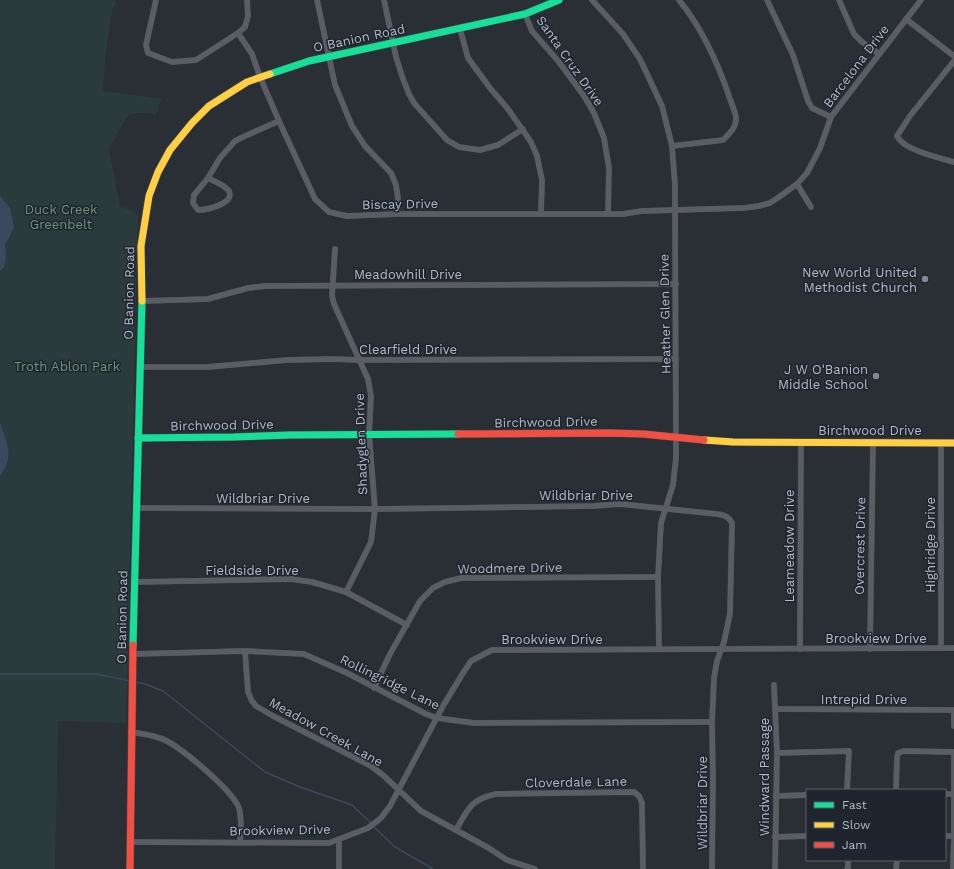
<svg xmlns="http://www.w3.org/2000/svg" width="954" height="869" font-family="'Work Sans',sans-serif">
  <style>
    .green { fill: #2b3a3c }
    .water { fill: #3b485d }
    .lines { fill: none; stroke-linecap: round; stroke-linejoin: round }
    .stream { stroke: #3b485d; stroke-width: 1.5 }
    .street-casing { stroke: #484b51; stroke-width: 6 }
    .fast-casing { stroke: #484b51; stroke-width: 8 }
    .slow-casing { stroke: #484b51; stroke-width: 8 }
    .jam-casing { stroke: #484b51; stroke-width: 8 }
    .street { stroke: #5a5d63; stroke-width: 5.5 }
    .fast { stroke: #16e098; stroke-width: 7 }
    .slow { stroke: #ffcf43; stroke-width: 7 }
    .jam { stroke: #f24e42; stroke-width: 7 }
    .poi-dot { fill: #848a94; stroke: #1f252f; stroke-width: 1.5 }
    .labels { text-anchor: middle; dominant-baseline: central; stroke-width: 3; stroke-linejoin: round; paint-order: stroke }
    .street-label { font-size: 13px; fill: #b5bbc6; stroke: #1f252f }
    .park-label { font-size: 13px; fill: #6f9478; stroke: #1f252f }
    .poi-label { font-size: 13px; fill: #b5bbc6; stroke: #1f252f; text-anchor: end }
  </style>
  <rect width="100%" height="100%" fill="#2a2f36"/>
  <polygon class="green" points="0,0 116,0 115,6 113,6 105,58 103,91 162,99 155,116 149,113 135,113 129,115 123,123 109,150 120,206 138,214 126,723 58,721 55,869 0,869"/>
  <g class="water">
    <polygon points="0,196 10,208 14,227 10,236 5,244 6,258 4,267 0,271"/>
    <path d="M0 422C7 444 15 456 0 476Z"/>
  </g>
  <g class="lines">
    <g class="stream">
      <polyline points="0,674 96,674 130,681"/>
      <polyline points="136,682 145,684 163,691 265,772 300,787 352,805 371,823"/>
      <polyline points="373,826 395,847 433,869"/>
    </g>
    <g class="street-casing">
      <g id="street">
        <polyline points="156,0 146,45 148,53 172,62 196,60 238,33 245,27 248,16 247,0"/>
        <polyline points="317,0 335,85 352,126 365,146 391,173 396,185 398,199 397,214"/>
        <polyline points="384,0 396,57 403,79 409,94 414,103 447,140 459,147 480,150 498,145 523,129"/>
        <polyline points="592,0 623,34 640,59 662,106 672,146 675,185 676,458 673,485 661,523 658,577 659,649"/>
        <polyline points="767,0 793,55 808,101 812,108 831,117"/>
        <polyline points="839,0 854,34 862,42 879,54"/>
        <polyline points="525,14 532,31 559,62 584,96 594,113 604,138 609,168 608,214"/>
        <polyline points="906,19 954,56"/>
        <polyline points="460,29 468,58 490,88 508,109 531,142 537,156 542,180 541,214"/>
        <polyline points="238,33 252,54 260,77 279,121 310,188 315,199 329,212 347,216 397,214 623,214 642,211 743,208 759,206 770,203 779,197 797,184 807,173 820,148 831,117 921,0"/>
        <path d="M954 61 910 116 897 136C903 150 940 158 954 162"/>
        <path d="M672 146 723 140C729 134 736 128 736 119 736 112 731 103 729 96 717 61 702 28 679 0"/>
        <path d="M208 178C214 181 225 185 229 191 235 204 206 210 198 210L193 203 194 195 208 178 220 158 235 141 245 136 279 121"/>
        <polyline points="797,184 811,207"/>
        <polyline points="335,249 332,296 334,304 368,379 371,396 369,434 375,509 371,542 346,592"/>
        <polyline points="142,301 208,299 248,288 266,286 676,284"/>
        <polyline points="140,367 207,367 287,360 333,359 359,360 676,359"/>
        <path d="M136 508 375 509 593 506 620 504 717 514C724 515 728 516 732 523L730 614 724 642 717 661 714 678 712 722 713 777 712 869"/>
        <polyline points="135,582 291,579 312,582 346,592 407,625"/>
        <polyline points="941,648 941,443"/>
        <polyline points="800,649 801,442"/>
        <polyline points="870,649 873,443"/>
        <polyline points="245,651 248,692 252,701 256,706 273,716 371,766 384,776 421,811 487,847 507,860 535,869"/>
        <polyline points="133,654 245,651 304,654 347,673 426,714 437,718 474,723 712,722"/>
        <polyline points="774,685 777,753 775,869"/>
        <polyline points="374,688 390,654 420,601 433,588 445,582 461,578 658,577"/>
        <polyline points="775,709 954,710 954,726"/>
        <path d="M131 732C143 734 156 735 167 741 185 751 232 790 239 808 242 819 241 831 240 842"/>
        <polyline points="777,753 849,751 847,790"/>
        <polyline points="954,756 954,832"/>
        <polyline points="896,790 897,758 898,753 904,751 954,752"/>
        <polyline points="945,794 954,794"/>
        <polyline points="776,796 807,795"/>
        <path d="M456 830C468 809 471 799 496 794L634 792 639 796 642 803 643 869"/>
        <polyline points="945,836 954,836"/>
        <polyline points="775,837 807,836"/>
        <path d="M130 842 329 843 368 828 381 818 390 806 443 706 463 673 471 661 492 650C646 650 800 648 954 648"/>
        <polyline points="339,869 339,840"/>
        <polyline points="847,869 848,867 848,860"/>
        <polyline points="896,869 897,860"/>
        <polyline points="953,869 954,839"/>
      </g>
    </g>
    <g class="fast-casing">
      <g id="fast">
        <polyline points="270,74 309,61 525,14 559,0"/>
        <polyline points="138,438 233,437 290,435 458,434"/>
        <polyline points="133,645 142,301"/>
      </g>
    </g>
    <g class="slow-casing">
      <g id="slow">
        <polyline points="142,301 141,246 149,196 158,172 170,150 192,123 209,106 247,82 270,74"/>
        <polyline points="704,440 733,442 954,443"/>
      </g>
    </g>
    <g class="jam-casing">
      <g id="jam">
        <polyline points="458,434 611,433 643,434 704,440"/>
        <polyline points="130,869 133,645"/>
      </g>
    </g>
    <use href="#street" class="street"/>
    <use href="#fast" class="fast"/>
    <use href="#slow" class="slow"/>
    <use href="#jam" class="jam"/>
  </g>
  <g class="poi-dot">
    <circle cx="925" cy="279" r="4"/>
    <circle cx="876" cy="376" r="4"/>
  </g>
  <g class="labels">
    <g class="street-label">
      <text transform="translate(359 38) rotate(-12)">O Banion Road</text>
      <text transform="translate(570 61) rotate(55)">Santa Cruz Drive</text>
      <text transform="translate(856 66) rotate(-53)">Barcelona Drive</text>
      <text transform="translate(400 204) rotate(-1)">Biscay Drive</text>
      <text x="408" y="274">Meadowhill Drive</text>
      <text transform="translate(129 293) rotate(-89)">O Banion Road</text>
      <text transform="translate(665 314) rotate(-91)">Heather Glen Drive</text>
      <text x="408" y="349">Clearfield Drive</text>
      <text transform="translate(546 422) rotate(-1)">Birchwood Drive</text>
      <text transform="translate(222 425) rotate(-1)">Birchwood Drive</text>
      <text x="870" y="430">Birchwood Drive</text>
      <text transform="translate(361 444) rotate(-92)">Shadyglen Drive</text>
      <text x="586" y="495">Wildbriar Drive</text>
      <text x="263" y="498">Wildbriar Drive</text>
      <text transform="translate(930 545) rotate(-90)">Highridge Drive</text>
      <text transform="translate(789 546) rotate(-90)">Leameadow Drive</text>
      <text transform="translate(860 546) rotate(-89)">Overcrest Drive</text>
      <text transform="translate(510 568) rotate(-1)">Woodmere Drive</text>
      <text x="252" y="570">Fieldside Drive</text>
      <text transform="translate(122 617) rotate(-89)">O Banion Road</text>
      <text x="876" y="638">Brookview Drive</text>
      <text x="552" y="639">Brookview Drive</text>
      <text transform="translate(390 682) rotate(26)">Rollingridge Lane</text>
      <text x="864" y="699">Intrepid Drive</text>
      <text transform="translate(326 732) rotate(29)">Meadow Creek Lane</text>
      <text transform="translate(764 777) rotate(-90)">Windward Passage</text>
      <text transform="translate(576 782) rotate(-1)">Cloverdale Lane</text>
      <text transform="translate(702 803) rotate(-90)">Wildbriar Drive</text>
      <text transform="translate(280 830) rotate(-1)">Brookview Drive</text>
    </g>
    <g class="park-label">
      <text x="61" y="209">Duck Creek<tspan x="61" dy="15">Greenbelt</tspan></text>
      <text x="67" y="366">Troth Ablon Park</text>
    </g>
    <g class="poi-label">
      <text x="917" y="272">New World United<tspan x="917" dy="15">Methodist Church</tspan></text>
      <text x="868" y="369">J W O'Banion<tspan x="868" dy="15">Middle School</tspan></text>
    </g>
  </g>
  <rect x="806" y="789" width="140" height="72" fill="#1f252f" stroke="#5b616b"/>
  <rect x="814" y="802" width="20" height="6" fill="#16e098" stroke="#5b616b"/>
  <text x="842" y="809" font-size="12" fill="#b5bbc6">Fast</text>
  <rect x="814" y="822" width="20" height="6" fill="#ffcf43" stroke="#5b616b"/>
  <text x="842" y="829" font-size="12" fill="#b5bbc6">Slow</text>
  <rect x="814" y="842" width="20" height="6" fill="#f24e42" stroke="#5b616b"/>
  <text x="842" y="849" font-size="12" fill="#b5bbc6">Jam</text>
</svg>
